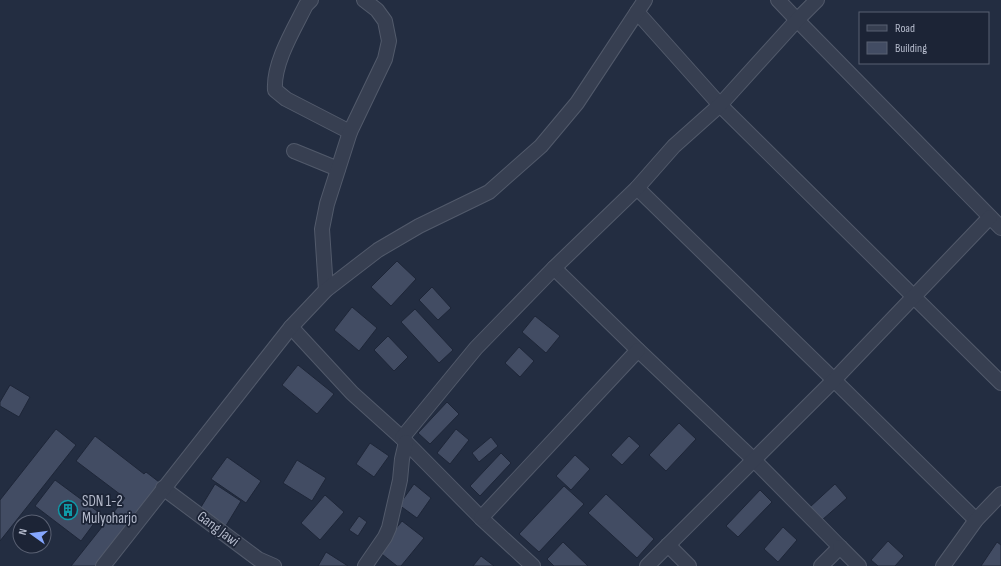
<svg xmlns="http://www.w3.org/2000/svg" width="1001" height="566" font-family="'Sofia Sans Condensed',sans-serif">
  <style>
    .building { fill: #424c63; stroke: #1e2638 }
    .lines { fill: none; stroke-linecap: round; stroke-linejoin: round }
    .street-casing { stroke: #525a6b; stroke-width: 16 }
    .street { stroke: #373f51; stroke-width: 14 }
    .labels { text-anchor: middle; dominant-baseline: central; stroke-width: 3.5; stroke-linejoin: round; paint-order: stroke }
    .poi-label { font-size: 15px; fill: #b4bacb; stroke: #1c2436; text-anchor: start }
    .street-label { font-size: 15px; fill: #b4bacb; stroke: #1c2436 }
  </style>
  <rect width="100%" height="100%" fill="#232d41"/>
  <g class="building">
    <polygon points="397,261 416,279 391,306 371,287"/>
    <polygon points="432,287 451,308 438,320 419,300"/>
    <polygon points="352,307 377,328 359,351 334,330"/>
    <polygon points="415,309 453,350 439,363 401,322"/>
    <polygon points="535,316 560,336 546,353 522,332"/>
    <polygon points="388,336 408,357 394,371 374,350"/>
    <polygon points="519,347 534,361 520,377 505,363"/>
    <polygon points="298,365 334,394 317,414 282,385"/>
    <polygon points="10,385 30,397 19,417 0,406 0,402"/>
    <polygon points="447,402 459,414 430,444 418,433"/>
    <polygon points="679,423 696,439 666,471 649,455"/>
    <polygon points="56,429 76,445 0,541 0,500"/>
    <polygon points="456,429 469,440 450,464 437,453"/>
    <polygon points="95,436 144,474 146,472 163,485 98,566 71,566 125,498 76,461"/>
    <polygon points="629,436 640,446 622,465 611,455"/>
    <polygon points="491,437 498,446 479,462 472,453"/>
    <polygon points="370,443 389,456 374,477 356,464"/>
    <polygon points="501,453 511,463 480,496 470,486"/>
    <polygon points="575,455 590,469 571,490 556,476"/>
    <polygon points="227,457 261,481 246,503 211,479"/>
    <polygon points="297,460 326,478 312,501 283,483"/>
    <polygon points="55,480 101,514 81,541 35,506"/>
    <polygon points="215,484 241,501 224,529 198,512"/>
    <polygon points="414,484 431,498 417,518 399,505"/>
    <polygon points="835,484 847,498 822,520 810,507"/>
    <polygon points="564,486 584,504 539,552 519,534"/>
    <polygon points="760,490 772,502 738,537 726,526"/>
    <polygon points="606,494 654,539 637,558 588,513"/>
    <polygon points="325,495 344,512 320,540 301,523"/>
    <polygon points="359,516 367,522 358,536 349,530"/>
    <polygon points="402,521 424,538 401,566 397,566 378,551"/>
    <polygon points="783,527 797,540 778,562 764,549"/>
    <polygon points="888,541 904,556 895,566 878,566 871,560"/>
    <polygon points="563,542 588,566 554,566 547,559"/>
    <polygon points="997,542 1001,545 1001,566 981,566"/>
    <polygon points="326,552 348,566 318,566"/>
    <polygon points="481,556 494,566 473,566"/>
  </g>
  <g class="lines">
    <g class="street-casing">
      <g id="street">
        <path d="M311 0 306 5C294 29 273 63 275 90L286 99 350 132"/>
        <polyline points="778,0 797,20 1001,228"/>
        <polyline points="637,12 720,105 1001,383"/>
        <polyline points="294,151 338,169"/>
        <polyline points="637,188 834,380 976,520"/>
        <polyline points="554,268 638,350 754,460 840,547 821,566"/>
        <polyline points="326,290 322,229 327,204 350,132 385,59 389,41 385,21 377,10 364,0"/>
        <polyline points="291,327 352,393 402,438 481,518 533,566"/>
        <polyline points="402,438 476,348 554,268 637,188 674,146 720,105 797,20 817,0"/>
        <polyline points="163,488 258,559 274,566"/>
        <polyline points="481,518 638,350"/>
        <polyline points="668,545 689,566"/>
        <polyline points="840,547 859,566"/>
        <polyline points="103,566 291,327 326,290 378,250 419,226 489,192 541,146 577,103 645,0"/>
        <polyline points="365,566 385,537 389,528 400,480 402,459 406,442"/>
        <polyline points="647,566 834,380 990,217"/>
        <polyline points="943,566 976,520 1001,494"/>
      </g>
    </g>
    <use href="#street" class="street"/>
  </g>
  <defs>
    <g id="building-ring" transform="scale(1)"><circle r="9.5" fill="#1c2436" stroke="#0f9aa8" stroke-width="1.5"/><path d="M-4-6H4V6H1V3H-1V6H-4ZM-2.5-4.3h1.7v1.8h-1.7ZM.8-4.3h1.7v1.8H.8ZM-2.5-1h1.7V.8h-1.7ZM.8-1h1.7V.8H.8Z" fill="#0f9aa8"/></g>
  </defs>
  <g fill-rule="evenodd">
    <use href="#building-ring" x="68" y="510"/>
  </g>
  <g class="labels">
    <g class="poi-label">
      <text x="82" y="501">SDN 1-2<tspan x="82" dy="17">Mulyoharjo</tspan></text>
    </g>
    <g class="street-label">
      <text transform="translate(218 529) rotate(37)">Gang Jawi</text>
    </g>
  </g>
  <rect x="859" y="12" width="130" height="52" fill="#1c2436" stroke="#596072"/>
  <rect x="867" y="25" width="20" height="6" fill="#373f51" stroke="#596072"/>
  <text x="895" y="32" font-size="12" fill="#b4bacb">Road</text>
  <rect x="867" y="42" width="20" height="12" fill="#424c63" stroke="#596072"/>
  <text x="895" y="52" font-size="12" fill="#b4bacb">Building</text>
  <g transform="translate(32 534) rotate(284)"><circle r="19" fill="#1c2436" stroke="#596072"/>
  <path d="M0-3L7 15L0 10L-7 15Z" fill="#85a7ff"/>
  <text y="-6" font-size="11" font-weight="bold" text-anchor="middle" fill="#b4bacb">N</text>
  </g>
</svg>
